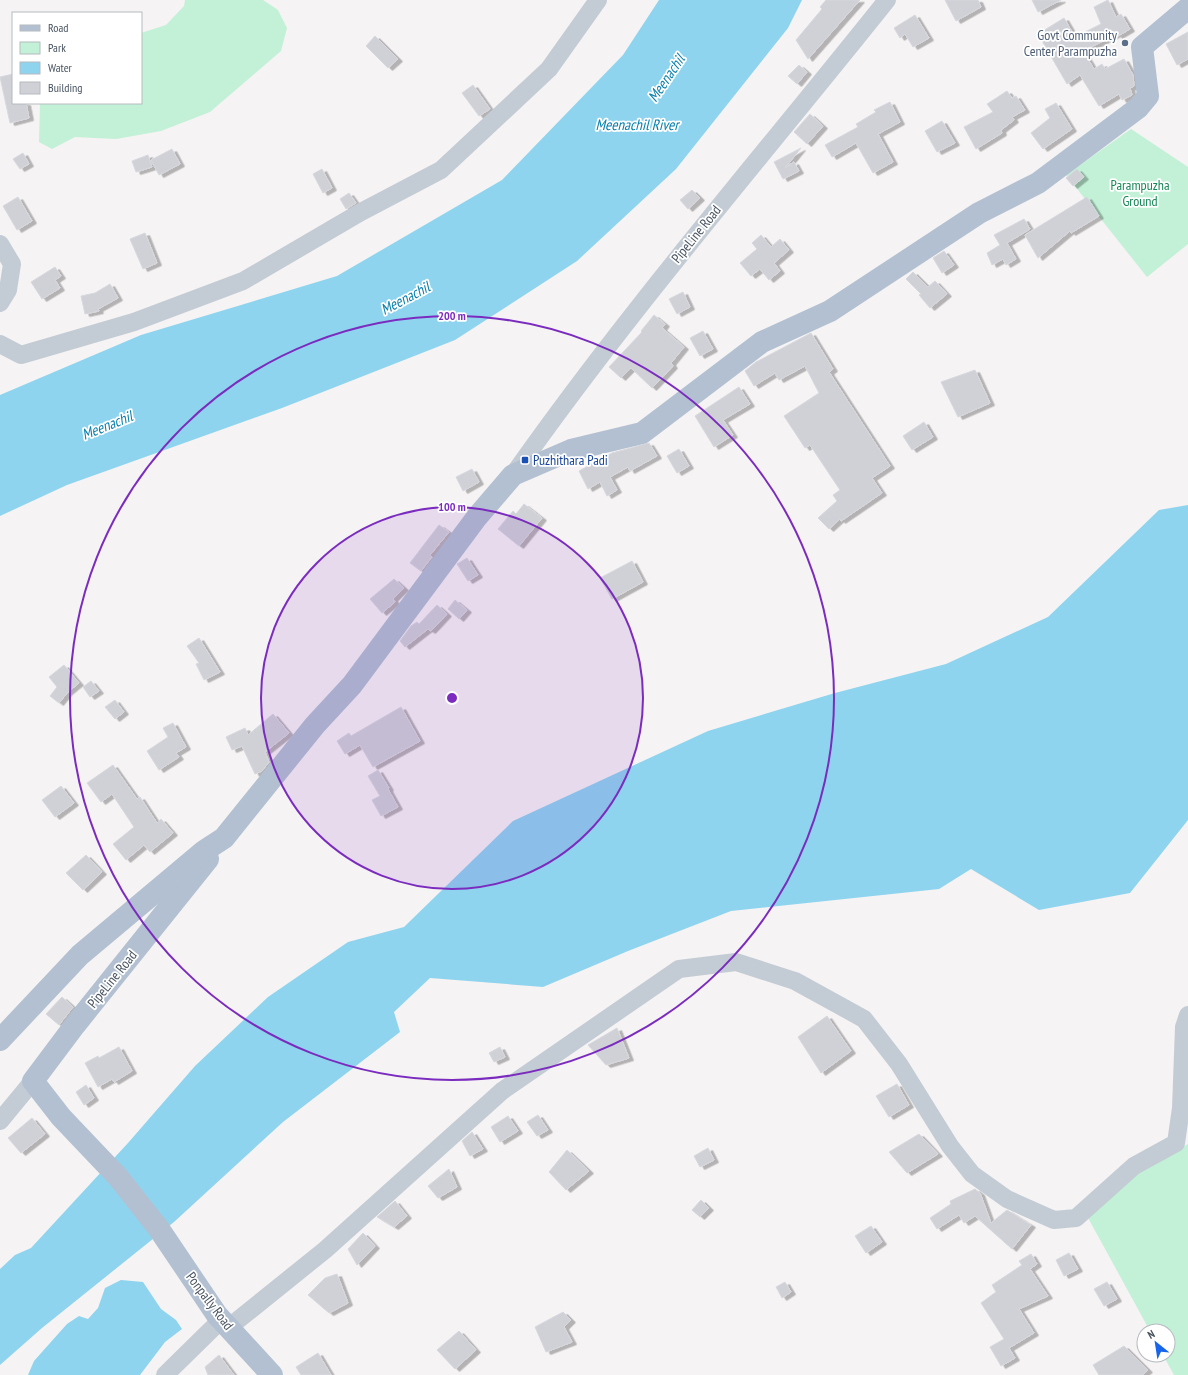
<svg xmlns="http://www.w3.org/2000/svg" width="1188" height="1375" font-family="'PT Sans Narrow',sans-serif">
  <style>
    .green { fill: #c2f1d7 }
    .water { fill: #8ed4ef }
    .building { fill: #cfd1d7; stroke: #d7d8de; filter: url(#shadow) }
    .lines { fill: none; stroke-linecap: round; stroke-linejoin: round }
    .minor { stroke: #c3ccd4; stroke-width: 18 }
    .major { stroke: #b2c0d1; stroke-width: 22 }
    .ring { fill: none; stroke: #7b2cbf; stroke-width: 2 }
    .service-dot { fill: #5c6f8a; stroke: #fff; stroke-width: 1.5 }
    .transit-dot { fill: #1a4fb4; stroke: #fff; stroke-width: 1.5 }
    .labels { text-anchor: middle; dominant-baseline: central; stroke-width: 3.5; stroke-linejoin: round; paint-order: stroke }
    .service-label { font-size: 14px; fill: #4e5e75; stroke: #fff; text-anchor: end }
    .park-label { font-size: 14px; fill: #168756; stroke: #fff }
    .street-label { font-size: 14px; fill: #495461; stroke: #fff }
    .transit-label { font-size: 14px; fill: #164399; stroke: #fff; text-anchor: start }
    .water-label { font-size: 15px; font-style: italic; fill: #097fac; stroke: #fff }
    .centre { fill: #7b2cbf; stroke: #fff; stroke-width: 2 }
    .ring-label { font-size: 12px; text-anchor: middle; font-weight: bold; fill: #7b2cbf; stroke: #fff; stroke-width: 3.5; stroke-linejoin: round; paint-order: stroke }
  </style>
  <defs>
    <filter id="shadow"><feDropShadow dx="4.5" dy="2.5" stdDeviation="0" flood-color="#0004"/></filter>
  </defs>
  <rect width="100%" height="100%" fill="#f5f3f3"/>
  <g class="green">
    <polygon points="185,0 263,0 278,10 287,28 281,51 210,112 161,131 116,139 75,137 52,149 39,142 40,103 141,103 141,33 166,25 184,6"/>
    <polygon points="1131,129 1188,167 1188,244 1147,277 1066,175"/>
    <polygon points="1188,1144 1188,1375 1174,1375 1163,1355 1168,1355 1168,1331 1150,1331 1081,1205"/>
  </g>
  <g class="water">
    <polygon points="659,0 802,0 788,28 676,169 577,261 455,340 282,408 67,485 0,516 0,395 141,335 337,276 502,180 623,55"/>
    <polygon points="1188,505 1188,820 1130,893 1039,910 971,869 939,889 731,911 628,951 543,987 430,978 394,1012 400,1032 283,1122 174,1222 42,1328 0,1365 0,1269 15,1255 31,1248 128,1143 195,1066 268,997 348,942 404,927 513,821 708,731 835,693 946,664 1048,617 1159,510"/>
    <polygon points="121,1280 143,1282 161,1309 176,1320 182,1329 165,1342 140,1375 28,1375 34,1361 67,1324 79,1316 88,1319 98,1308 105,1288"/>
  </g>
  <g class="building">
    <polygon points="826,0 860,0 808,59 796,40 822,9 820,7"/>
    <polygon points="945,0 978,0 981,7 956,21"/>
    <polygon points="1032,0 1061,0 1038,12"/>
    <polygon points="1108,0 1116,17 1121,14 1130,29 1118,36 1117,34 1083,51 1094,69 1102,64 1105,69 1124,59 1133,75 1134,86 1130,88 1132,95 1122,100 1119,94 1099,106 1080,75 1067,84 1038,34 1064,18 1075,37 1101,24 1094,7"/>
    <polygon points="915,15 929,38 913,47 905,34 900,38 894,28"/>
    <polygon points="1188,32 1188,59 1177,65 1166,44"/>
    <polygon points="375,36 398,59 388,68 366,46"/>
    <polygon points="799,65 807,72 797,84 788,76"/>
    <polygon points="13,74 13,103 26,103 29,118 10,123 0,77"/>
    <polygon points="473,85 490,109 479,116 462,93"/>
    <polygon points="1007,91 1012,98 1016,96 1025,110 1012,117 1014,120 1001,130 1002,133 976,149 964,127 993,112 987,104"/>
    <polygon points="890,102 900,122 878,134 893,162 873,173 856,143 832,157 825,145 858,127 856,124 876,112 874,110"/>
    <polygon points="1056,103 1072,129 1043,149 1031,133 1050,118 1045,109"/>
    <polygon points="810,114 823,126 807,144 794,132"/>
    <polygon points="942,121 955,143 937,152 925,131"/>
    <polygon points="801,148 785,168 794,162 799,171 783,179 774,162"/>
    <polygon points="172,149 180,164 159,175 151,160"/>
    <polygon points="23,153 29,164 20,169 13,159"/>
    <polygon points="148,155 152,167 136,172 132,161"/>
    <polygon points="322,169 332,188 323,193 313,174"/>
    <polygon points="1077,169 1084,177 1073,186 1066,178"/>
    <polygon points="692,190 700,198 688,209 680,200"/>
    <polygon points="349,193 356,203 346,209 340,199"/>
    <polygon points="18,197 32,221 17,230 3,206"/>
    <polygon points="1087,197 1099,216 1071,233 1070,231 1038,258 1025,235"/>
    <polygon points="1024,219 1030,229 1007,243 1016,259 1006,265 1003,259 992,265 987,253 1000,245 994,235"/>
    <polygon points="145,233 157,263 143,269 130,239"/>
    <polygon points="761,235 771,247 780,239 789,250 774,263 780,271 769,280 760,269 751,276 740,263 757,249 752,243"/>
    <polygon points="944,251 954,265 942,273 933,258"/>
    <polygon points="55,267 61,276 55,280 60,288 42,299 31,282"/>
    <polygon points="913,272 928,287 935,281 947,294 930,308 919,295 921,294 906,279"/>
    <polygon points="110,284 118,298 98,309 99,311 85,314 81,296 95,293"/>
    <polygon points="683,292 690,307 677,314 669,299"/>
    <polygon points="654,315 665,324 662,328 684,347 671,363 673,366 652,388 631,368 621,378 609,367 642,332 641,331"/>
    <polygon points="703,331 713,349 700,356 690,338"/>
    <polygon points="811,333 833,369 829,372 890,466 872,478 882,493 841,521 840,519 829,529 818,518 837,501 833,495 840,490 810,445 805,448 784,416 819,393 805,366 779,380 775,373 754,386 745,371 756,362"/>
    <polygon points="975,370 990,403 958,417 941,382"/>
    <polygon points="739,387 750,404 723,420 733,435 714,447 695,416"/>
    <polygon points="924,422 933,437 912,450 903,436"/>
    <polygon points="649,443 657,456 630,471 628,467 610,477 617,490 607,496 600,482 588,489 579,471 612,453"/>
    <polygon points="679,449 689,466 677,473 667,456"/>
    <polygon points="472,469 479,482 463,491 456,477"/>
    <polygon points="524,504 542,518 519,546 498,529 513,511 516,514"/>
    <polygon points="439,525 449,532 430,555 432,557 421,571 410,563"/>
    <polygon points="467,558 478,575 468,581 457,564"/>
    <polygon points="632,561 643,582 612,599 600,578"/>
    <polygon points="394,579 404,588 393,599 395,602 382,613 370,599"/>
    <polygon points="455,600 467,610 459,619 448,609"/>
    <polygon points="437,605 447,614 431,631 428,629 405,647 400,641 411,626 417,622 419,624"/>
    <polygon points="199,638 220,672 204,680 196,664 199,663 187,646"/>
    <polygon points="64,665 79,683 68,692 59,703 50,696 57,687 49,677"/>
    <polygon points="91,681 99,691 90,697 83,687"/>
    <polygon points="115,700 124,712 115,719 105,707"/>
    <polygon points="401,707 420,741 373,767 360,745 345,754 337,741 349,733 351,736"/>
    <polygon points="273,714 289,733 265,752 269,762 262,771 255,774 242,746 232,750 226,737 245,728 248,735"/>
    <polygon points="173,723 186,747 176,753 179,757 159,770 147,751 168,737 163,728"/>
    <polygon points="113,765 137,799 140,797 157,823 161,819 173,833 150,852 144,845 126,860 113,844 134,827 112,794 101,802 87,783"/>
    <polygon points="378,770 389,788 388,789 398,807 381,816 372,800 380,796 368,776"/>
    <polygon points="61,786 74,803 55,817 42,800"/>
    <polygon points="86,855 102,872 83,890 66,873"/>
    <polygon points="62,997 73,1007 59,1025 46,1014"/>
    <polygon points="827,1016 851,1051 821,1073 798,1037"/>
    <polygon points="617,1028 629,1058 606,1065 588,1045"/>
    <polygon points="119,1047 132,1071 114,1082 112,1079 98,1087 85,1063 98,1056 99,1058"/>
    <polygon points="500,1047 505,1057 494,1062 489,1053"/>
    <polygon points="897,1084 909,1105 889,1117 876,1096"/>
    <polygon points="86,1085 94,1098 84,1105 76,1092"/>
    <polygon points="538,1115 548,1130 537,1136 527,1122"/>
    <polygon points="508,1116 518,1131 500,1142 491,1127"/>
    <polygon points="32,1118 45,1134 21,1153 8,1138"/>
    <polygon points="472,1132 483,1149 470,1156 462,1141"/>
    <polygon points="919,1134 938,1154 907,1173 889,1152"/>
    <polygon points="708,1148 714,1160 700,1167 694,1156"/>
    <polygon points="567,1150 589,1171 566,1190 549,1172"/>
    <polygon points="449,1169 457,1187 438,1198 428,1186"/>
    <polygon points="975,1189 980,1193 991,1223 1007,1210 1031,1225 1012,1249 975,1216 964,1223 959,1215 937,1229 930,1218 951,1204 950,1201"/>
    <polygon points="701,1200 709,1208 700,1217 692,1210"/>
    <polygon points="395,1201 407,1216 394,1227 377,1217"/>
    <polygon points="871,1226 882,1242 866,1253 855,1236"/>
    <polygon points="363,1233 375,1246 357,1265 348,1249"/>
    <polygon points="1069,1253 1078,1269 1064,1276 1056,1260"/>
    <polygon points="1031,1254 1037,1264 1030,1269 1048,1296 1019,1309 1034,1333 1009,1348 1015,1358 1001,1366 990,1347 1004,1339 981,1303 996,1292 992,1285 1022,1265 1019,1261"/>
    <polygon points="337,1274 348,1303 329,1313 308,1295 325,1278"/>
    <polygon points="785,1282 791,1292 782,1298 776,1287"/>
    <polygon points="1107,1282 1117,1299 1104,1306 1094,1289"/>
    <polygon points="563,1312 571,1320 564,1327 572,1342 546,1352 535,1327"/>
    <polygon points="459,1331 476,1350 455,1369 437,1350"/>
    <polygon points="1124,1346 1148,1370 1142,1375 1099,1375 1093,1365"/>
    <polygon points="318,1353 331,1375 301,1375 296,1367"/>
    <polygon points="219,1355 234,1375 208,1375 205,1367"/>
  </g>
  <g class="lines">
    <g class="minor">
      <polyline points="0,244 12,264 8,290 0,303"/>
      <polyline points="0,344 21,355 134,322 243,281 361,212 441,170 549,69 598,0"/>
      <path d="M513 475C629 310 761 158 887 0"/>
      <polyline points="0,1121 33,1081"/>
      <polyline points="228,1328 325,1250 502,1091 679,969 736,962 795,981 864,1019 899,1064 950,1146 972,1174 1007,1199 1054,1220 1076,1218 1134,1166 1176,1143 1181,1108 1184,1027 1188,1015"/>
      <polyline points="165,1375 221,1320"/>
    </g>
    <g class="major">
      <polyline points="208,859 75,1025 33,1081 61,1117 118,1177 159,1229 217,1315 272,1375"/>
      <polyline points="0,1040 80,955 204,851 224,838 315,725 352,685 477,517 513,475 571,450 642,433 762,342 830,311 979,213 1038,183 1138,108 1148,96 1142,47 1188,8"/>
    </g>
  </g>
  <circle cx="452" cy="698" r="191" fill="#7b2cbf" fill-opacity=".12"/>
  <g class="ring">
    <circle cx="452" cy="698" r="191"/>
    <circle cx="452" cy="698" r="382"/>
  </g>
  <circle class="service-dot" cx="1125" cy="43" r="4"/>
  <rect class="transit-dot" x="521" y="456" width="8" height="8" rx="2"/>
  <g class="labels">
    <g class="service-label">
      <text x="1117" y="35">Govt Community<tspan x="1117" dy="16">Center Parampuzha</tspan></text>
    </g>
    <g class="park-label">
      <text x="1140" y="185">Parampuzha<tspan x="1140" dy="16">Ground</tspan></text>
    </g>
    <g class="street-label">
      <text transform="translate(696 234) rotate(-51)">PipeLine Road</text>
      <text transform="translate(112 979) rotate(-51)">PipeLine Road</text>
      <text transform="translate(210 1301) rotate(53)">Ponpally Road</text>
    </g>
    <g class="transit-label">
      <text x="533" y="460">Puzhithara Padi</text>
    </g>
    <g class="water-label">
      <text transform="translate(666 78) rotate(-56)">Meenachil</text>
      <text x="637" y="124">Meenachil River</text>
      <text transform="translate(405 298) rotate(-28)">Meenachil</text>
      <text transform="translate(107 425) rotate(-22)">Meenachil</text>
    </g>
  </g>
  <circle cx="452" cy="698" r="6" class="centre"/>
  <g class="ring-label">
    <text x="452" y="320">200 m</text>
    <text x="452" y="511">100 m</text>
  </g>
  <rect x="12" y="12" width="130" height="92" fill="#ffffff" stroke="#b6bbc0"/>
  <rect x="20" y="25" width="20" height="6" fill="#b2c0d1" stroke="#b6bbc0"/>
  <text x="48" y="32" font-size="12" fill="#495461">Road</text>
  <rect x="20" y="42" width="20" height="12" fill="#c2f1d7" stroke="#b6bbc0"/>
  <text x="48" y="52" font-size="12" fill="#495461">Park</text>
  <rect x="20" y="62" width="20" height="12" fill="#8ed4ef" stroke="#b6bbc0"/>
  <text x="48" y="72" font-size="12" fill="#495461">Water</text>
  <rect x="20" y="82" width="20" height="12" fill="#cfd1d7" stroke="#b6bbc0"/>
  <text x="48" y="92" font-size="12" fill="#495461">Building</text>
  <g transform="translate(1156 1343) rotate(330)"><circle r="19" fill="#ffffff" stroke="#b6bbc0"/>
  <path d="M0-3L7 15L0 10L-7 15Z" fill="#1765ea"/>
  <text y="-6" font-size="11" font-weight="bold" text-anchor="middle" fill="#495461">N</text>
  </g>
</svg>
